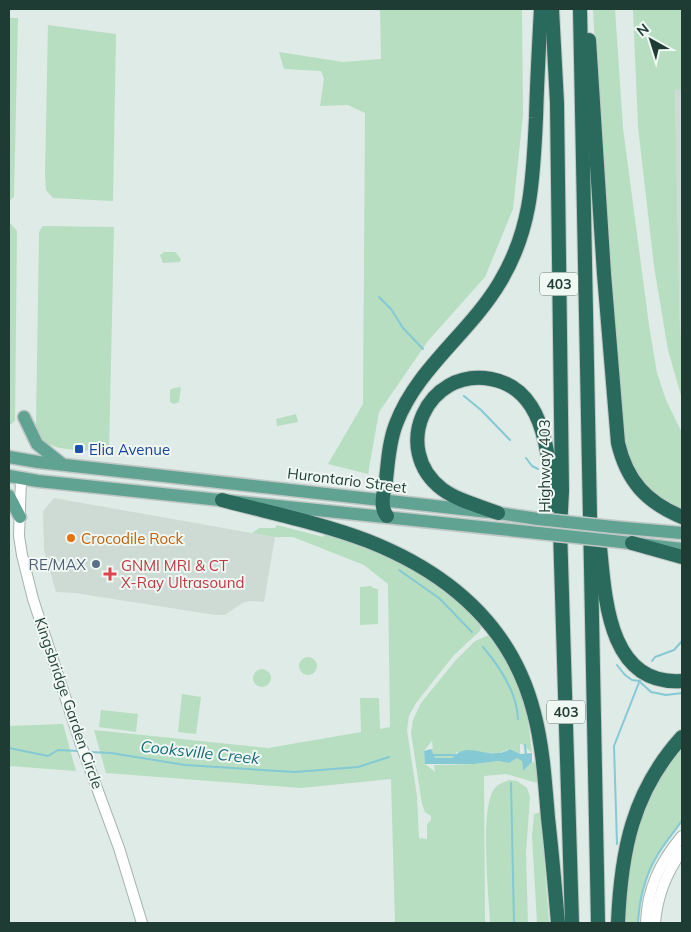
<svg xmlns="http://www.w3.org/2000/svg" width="691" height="932" font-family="Mulish,sans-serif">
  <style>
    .built { fill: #cedbd5 }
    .green { fill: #b7dec1 }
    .water { fill: #84c9d4 }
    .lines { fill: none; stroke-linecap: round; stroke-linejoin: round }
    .stream { stroke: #84c9d4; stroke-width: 2 }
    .minor-casing { stroke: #a2b3ad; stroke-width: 12 }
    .major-casing { stroke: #c0c8c6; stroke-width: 15 }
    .highway-casing { stroke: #c0c8c6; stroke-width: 16 }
    .minor { stroke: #fff; stroke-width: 10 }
    .major { stroke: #61a392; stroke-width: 12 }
    .highway { stroke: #2a6a5c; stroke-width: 14 }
    .major-bridge-casing { stroke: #c0c8c6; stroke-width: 15; stroke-linecap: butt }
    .major-bridge { stroke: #61a392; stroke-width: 12 }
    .transit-dot { fill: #1a4fb4; stroke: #f0f8f4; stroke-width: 2 }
    .food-dot { fill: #e8710a; stroke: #f0f8f4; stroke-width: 2 }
    .service-dot { fill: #5c6f8a; stroke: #f0f8f4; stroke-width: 2 }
    .health-dot { fill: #e0444e; stroke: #f0f8f4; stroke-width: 2 }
    .labels { text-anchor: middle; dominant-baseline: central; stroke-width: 4; stroke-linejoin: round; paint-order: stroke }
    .shield { fill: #f0f8f4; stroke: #5e746e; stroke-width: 1 }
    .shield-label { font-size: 14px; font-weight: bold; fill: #1f3c34 }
    .transit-label { font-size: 15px; fill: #164399; stroke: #f0f8f4; text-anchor: start }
    .street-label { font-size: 15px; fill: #1f3c34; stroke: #f0f8f4 }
    .food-label { font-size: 15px; fill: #c56008; stroke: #f0f8f4; text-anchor: start }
    .service-label { font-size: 15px; fill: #4e5e75; stroke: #f0f8f4; text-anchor: end }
    .health-label { font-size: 15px; fill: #be3a42; stroke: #f0f8f4; text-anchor: start }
    .water-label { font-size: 16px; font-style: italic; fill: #176c7b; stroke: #f0f8f4 }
  </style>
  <rect width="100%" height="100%" fill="#dfebe6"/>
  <g class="built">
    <polygon points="675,89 682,90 682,335 680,335"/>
    <polygon points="54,498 275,537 264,602 253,601 244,602 225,615 215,615 75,593 56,592 44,550 43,511"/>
  </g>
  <g class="green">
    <polygon points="380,9 522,9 523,115 513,209 485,277 428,341 379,412 368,474 328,464 363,404 365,113 348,105 320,106 324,79 321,71 284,69 279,52 343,62 381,59"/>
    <path d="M593 9H615L623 128 649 325 657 373 666 400 682 433V509L676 507 675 509C655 497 635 479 628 456 625 446 624 435 622 424L600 135Z"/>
    <polygon points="633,9 682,9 682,90 675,90 680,335 682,335 682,399 668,350 654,266 638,127"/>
    <polygon points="9,18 18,18 14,197 10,200"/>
    <polygon points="48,25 116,34 113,201 53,198 46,190 45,175"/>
    <polygon points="9,224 11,224 17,231 15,421 11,424 9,424"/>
    <path d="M43 226 114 227 109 453 83 450V448H77L76 450C57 448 41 447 36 425L39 233 40 230Z"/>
    <polygon points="164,252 175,252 181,259 180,262 163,263 160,255"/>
    <polygon points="181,387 179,402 174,404 170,402 170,390 174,388"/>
    <polygon points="296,414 298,422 277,426 276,419"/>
    <path d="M277 525 323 537 325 532C364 547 405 561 440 586 456 597 469 611 481 626L480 631 454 655 416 703 409 716 407 730 417 796 419 838 427 839V824L431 820V816L425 812 422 804 411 733 413 720 421 703 455 661 475 641 489 635 513 673 527 713 532 753 522 744H520V754L510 749 499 753 457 752 452 758H434L431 749 433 748 432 741 424 751 425 764 435 772 434 765 474 764 498 761 509 763 517 758 522 760 523 771 532 762 537 763 538 779 537 783 506 774 484 776 485 923H395L391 779 301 788 106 773 94 730 268 748 361 732 360 698H379L380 729 390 727 388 584 364 565 293 537H275L252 533 259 528H275Z"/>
    <polygon points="371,586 373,588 378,589 378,624 360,625 360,587"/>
    <circle cx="308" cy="666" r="9"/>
    <circle cx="262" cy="678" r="9"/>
    <polygon points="182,694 201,697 196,734 178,732"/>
    <polygon points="9,707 9,726 63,724 76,771 9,766"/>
    <polygon points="101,710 138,714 136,732 99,727"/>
    <path d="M682 747V823C656 847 640 888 639 923H624C627 855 637 801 682 747Z"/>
    <path d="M509 780 517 781 527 788 530 797 526 853 528 923H490C489 897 479 806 495 788 498 784 505 782 509 780Z"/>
    <polygon points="541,812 549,923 537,923 532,836 534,814"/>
  </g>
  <path class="water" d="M431 749 435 758H452C466 742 480 755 498 753 502 753 507 751 510 749L520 754 532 753V762L523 771 522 761 517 758 509 763 498 761 474 764H425L424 751Z"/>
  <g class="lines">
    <g class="stream">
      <polyline points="379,297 391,309 403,328 423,349"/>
      <polyline points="464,396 481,410 510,440"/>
      <polyline points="526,458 532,466 538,469"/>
      <polyline points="399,570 439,598 472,632"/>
      <path d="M483 647C500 667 517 692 518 719"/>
      <polyline points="652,661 655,657 674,650 682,641"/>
      <polyline points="617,665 625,675 632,680 639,681 651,692 666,695 682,693"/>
      <polyline points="525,745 526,755"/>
      <polyline points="9,748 48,756 58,750 79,751"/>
      <polyline points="89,752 111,753 185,765 295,772 358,767 389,757"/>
      <polyline points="433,755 455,755"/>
      <polyline points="511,783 514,923"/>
      <polyline points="617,844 614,746 640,680"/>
      <path d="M638 923C639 901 645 875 657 856 664 843 674 833 682 820"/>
    </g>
    <g class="minor-casing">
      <g id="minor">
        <polyline points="21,479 19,536 22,555 33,599 80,742 119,848 142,923"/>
        <path d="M646 923C647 889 660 862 682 836"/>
        <path d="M655 923C657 897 667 872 682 851"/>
      </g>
    </g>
    <g class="major-casing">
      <g id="major">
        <polyline points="24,417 37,444 62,464"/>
        <polyline points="9,457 38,462 498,513 538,519"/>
        <polyline points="9,476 38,481 538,533"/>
        <polyline points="9,496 20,517"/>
        <polyline points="613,527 682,533"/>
        <polyline points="613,541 682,549"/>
      </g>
    </g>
    <g class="highway-casing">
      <g id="highway">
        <polyline points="552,9 557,103 562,491 560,529 572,923"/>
        <polyline points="580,9 598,923"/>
        <path d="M589 40 604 274 618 443C627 481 646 502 682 517"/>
        <path d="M222 500C271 513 321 523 368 541 449 573 512 626 534 713 543 747 545 783 548 818 552 853 555 888 558 923"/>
        <path d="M498 513C480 506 458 501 442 489 390 449 427 367 491 379 508 382 522 392 531 406 548 432 550 475 555 505"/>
        <path d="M387 516C379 507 384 491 386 480 388 462 389 442 396 424 417 368 470 333 500 282 532 229 533 178 536 118 537 82 539 45 541 9"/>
        <path d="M598 528C605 584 602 686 682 681"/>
        <polyline points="632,543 682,557"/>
        <path d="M618 923C621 852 632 792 682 737"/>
      </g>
    </g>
    <use href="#minor" class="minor"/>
    <use href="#major" class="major"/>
    <use href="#highway" class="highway"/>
    <g class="major-bridge-casing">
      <g id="major-bridge">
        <polyline points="538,519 613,527"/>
        <polyline points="538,533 613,541"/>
      </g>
    </g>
    <use href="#major-bridge" class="major-bridge"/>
  </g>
  <rect class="transit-dot" x="74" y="444" width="10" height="10" rx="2.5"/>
  <circle class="food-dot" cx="71" cy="538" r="5"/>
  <circle class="service-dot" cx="96" cy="564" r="5"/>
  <path class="health-dot" d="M107.5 566.5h5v5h5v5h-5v5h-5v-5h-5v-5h5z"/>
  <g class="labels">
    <g class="shield">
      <rect x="540" y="272.5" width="38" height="23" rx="4"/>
      <rect x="547" y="700.5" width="38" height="23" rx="4"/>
    </g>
    <g class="shield-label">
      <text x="559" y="284">403</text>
      <text x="566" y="712">403</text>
    </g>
    <g class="transit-label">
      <text x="89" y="449">Elia Avenue</text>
    </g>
    <g class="street-label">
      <text transform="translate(544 466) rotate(-90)">Highway 403</text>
      <text transform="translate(347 480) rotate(7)">Hurontario Street</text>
      <text transform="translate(69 703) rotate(71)">Kingsbridge Garden Circle</text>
    </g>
    <g class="food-label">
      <text x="81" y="538">Crocodile Rock</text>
    </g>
    <g class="service-label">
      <text x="86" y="564">RE/MAX</text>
    </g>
    <g class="health-label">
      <text x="121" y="565">GNMI MRI &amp; CT<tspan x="121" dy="17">X-Ray Ultrasound</tspan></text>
    </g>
    <g class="water-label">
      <text transform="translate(200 752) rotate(6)">Cooksville Creek</text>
    </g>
  </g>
  <rect width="691" height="932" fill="none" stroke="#1f3c34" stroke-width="20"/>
  <g transform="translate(651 40) rotate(321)" stroke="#f0f8f4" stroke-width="4" paint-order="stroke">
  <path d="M0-4L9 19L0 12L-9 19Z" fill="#1f3c34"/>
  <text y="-8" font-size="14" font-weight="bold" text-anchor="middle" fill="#1f3c34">N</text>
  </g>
</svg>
